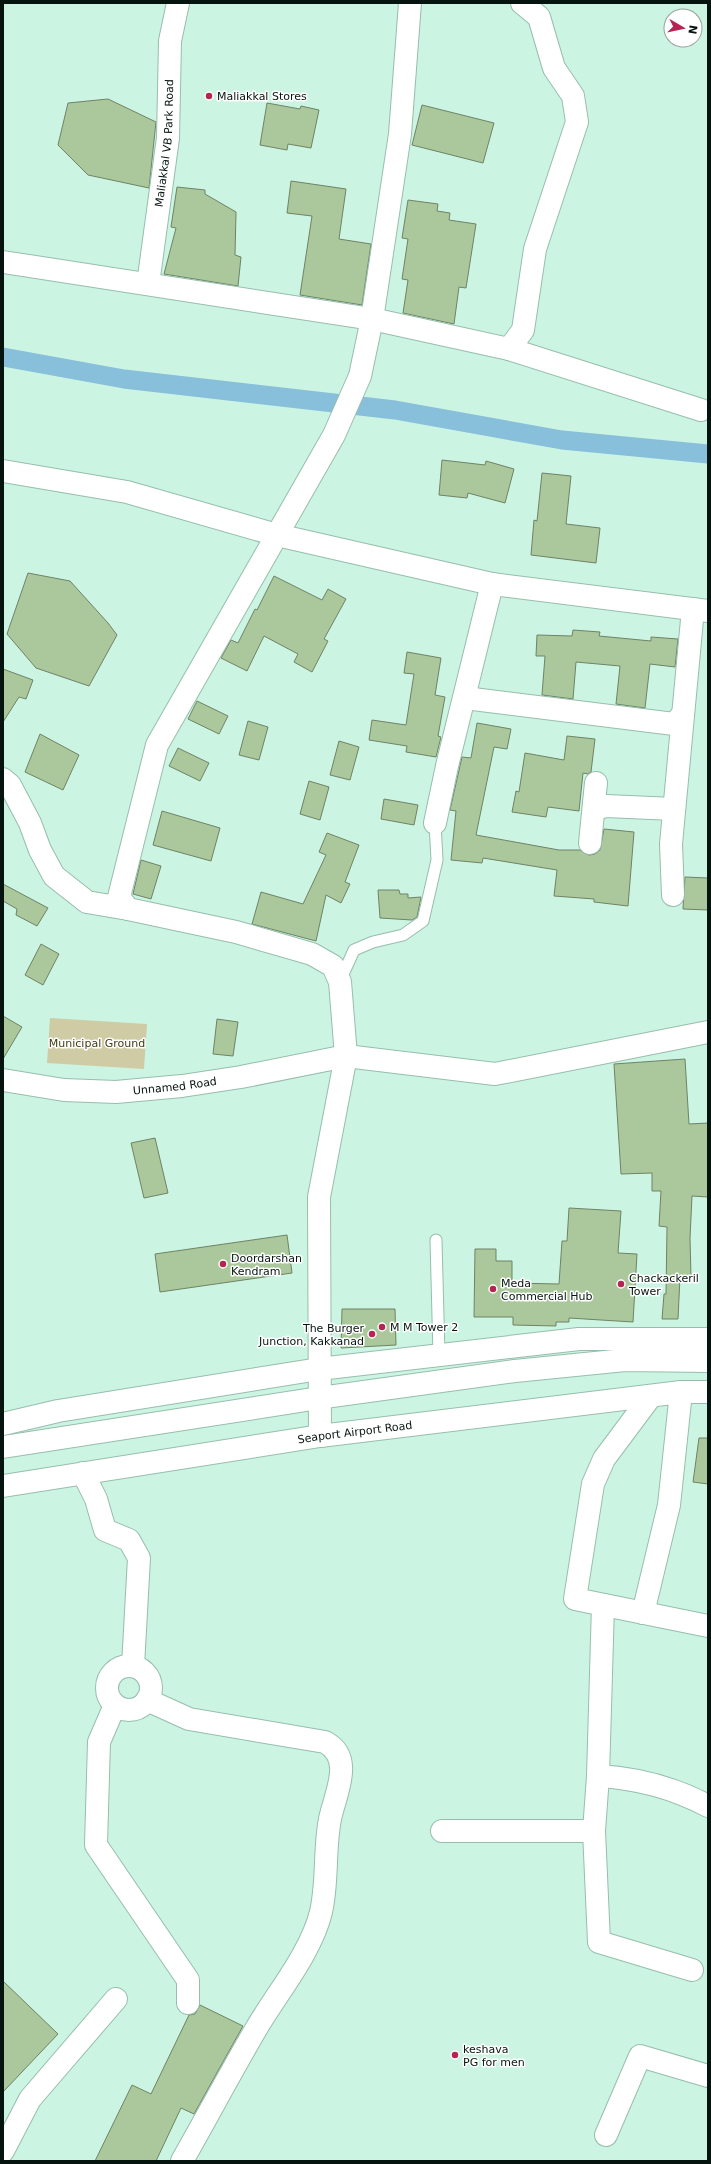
<svg xmlns="http://www.w3.org/2000/svg" width="711" height="2164" font-family="'DejaVu Sans',sans-serif">
  <style>
    .green { fill: #cfcca5 }
    .lines { fill: none; stroke-linecap: round; stroke-linejoin: round }
    .canal { stroke: #88bfdb; stroke-width: 19 }
    .building { fill: #aac89b; stroke: #6f8366 }
    .lane-casing { stroke: #97bead; stroke-width: 13 }
    .street-casing { stroke: #97bead; stroke-width: 24 }
    .secondary-casing { stroke: #97bead; stroke-width: 24 }
    .primary-casing { stroke: #97bead; stroke-width: 24 }
    .lane { stroke: #fff; stroke-width: 11 }
    .street { stroke: #fff; stroke-width: 22 }
    .secondary { stroke: #fff; stroke-width: 22 }
    .primary { stroke: #fff; stroke-width: 22 }
    .poi-dot { fill: #b52551; stroke: #fff; stroke-width: 1.5 }
    .labels { text-anchor: middle; dominant-baseline: central; stroke-width: 3; stroke-linejoin: round; paint-order: stroke }
    .poi-label { font-size: 11px; fill: #06140f; stroke: #fff; text-anchor: start }
    .street-label { font-size: 11px; fill: #06140f; stroke: #fff }
    .park-label { font-size: 11px; fill: #413d14; stroke: #fff }
  </style>
  <rect width="100%" height="100%" fill="#cbf4e2"/>
  <polygon class="green" points="50,1018 147,1024 144,1069 47,1063"/>
  <g class="lines">
    <polyline class="canal" points="3,357 124,379 395,410 562,440 708,454"/>
  </g>
  <g class="building">
    <polygon points="108,99 156,122 149,188 88,175 58,145 68,103"/>
    <polygon points="267,103 300,109 301,106 319,110 311,148 288,144 287,150 260,145"/>
    <polygon points="422,105 494,123 483,163 412,145"/>
    <polygon points="291,181 346,189 339,239 371,244 362,305 300,295 312,216 287,213"/>
    <polygon points="177,187 205,190 205,194 236,212 235,255 241,257 238,286 164,274 176,228 171,227"/>
    <polygon points="408,200 438,204 437,211 450,213 449,220 476,224 466,288 459,287 454,324 403,313 408,280 402,279 408,239 402,238"/>
    <polygon points="442,460 485,465 486,461 514,469 505,503 468,493 467,498 439,495"/>
    <polygon points="542,473 571,476 566,524 600,528 596,563 531,555 534,520 537,521"/>
    <polygon points="28,573 70,581 108,623 117,635 89,686 36,668 7,634"/>
    <polygon points="274,576 322,600 328,589 346,599 324,639 328,641 312,672 294,662 298,654 264,636 247,671 221,658 231,640 238,643 255,609 257,610"/>
    <polygon points="573,630 600,632 599,636 651,641 651,637 678,639 675,667 650,664 645,708 616,704 620,666 576,662 573,699 542,695 545,656 536,656 537,635 572,636"/>
    <polygon points="407,652 441,658 435,695 445,697 438,736 441,737 436,757 406,752 407,746 369,740 372,720 406,725 414,674 404,673"/>
    <polygon points="3,669 33,680 26,699 19,697 3,722"/>
    <polygon points="197,701 228,716 219,734 188,719"/>
    <polygon points="248,721 268,727 259,760 239,755"/>
    <polygon points="477,723 511,729 507,749 494,747 476,835 559,850 580,850 589,855 595,854 600,850 604,829 634,832 628,906 594,902 594,899 554,896 557,870 483,858 482,863 451,860 456,811 450,810 462,757 471,758"/>
    <polygon points="40,734 79,755 63,790 25,772"/>
    <polygon points="567,736 595,739 591,772 588,774 583,773 579,811 548,807 546,817 512,812 516,791 519,792 525,753 564,760"/>
    <polygon points="339,741 359,747 350,780 330,775"/>
    <polygon points="178,748 209,763 200,781 169,766"/>
    <polygon points="309,781 329,787 320,820 300,814"/>
    <polygon points="384,799 418,805 414,825 381,819"/>
    <polygon points="162,811 220,828 211,861 153,845"/>
    <polygon points="327,833 359,845 345,882 350,884 341,903 326,895 316,941 252,924 261,892 303,904 326,855 319,852"/>
    <polygon points="141,860 161,866 151,899 133,894"/>
    <polygon points="685,877 708,878 708,910 683,909"/>
    <polygon points="3,884 48,908 37,926 16,915 17,909 3,901"/>
    <polygon points="378,890 399,890 400,894 408,894 408,898 421,897 417,917 412,920 380,918"/>
    <polygon points="41,944 59,954 43,985 25,975"/>
    <polygon points="3,1016 22,1027 3,1059"/>
    <polygon points="217,1019 238,1022 233,1056 213,1054"/>
    <polygon points="685,1059 689,1124 708,1123 708,1197 692,1196 690,1238 691,1277 680,1277 678,1319 662,1319 664,1294 666,1294 667,1227 659,1226 661,1191 652,1191 652,1173 621,1174 614,1064"/>
    <polygon points="155,1138 168,1193 144,1198 131,1143"/>
    <polygon points="569,1208 621,1211 618,1253 637,1254 633,1322 569,1318 569,1322 556,1322 556,1326 513,1325 513,1317 474,1317 475,1249 496,1249 496,1261 512,1261 512,1283 559,1284 562,1241 567,1241"/>
    <polygon points="287,1235 292,1273 160,1292 155,1254"/>
    <polygon points="342,1309 395,1309 396,1345 341,1348"/>
    <polygon points="699,1438 708,1438 708,1484 693,1482"/>
    <polygon points="3,1981 58,2034 3,2092"/>
    <polygon points="200,2005 243,2026 194,2114 181,2108 156,2161 95,2161 132,2085 151,2094 189,2015 195,2014"/>
  </g>
  <g class="lines">
    <g class="lane-casing">
      <g id="lane">
        <polyline points="340,981 354,950 373,942 403,935 423,921 437,860 435,823"/>
        <polyline points="436,1240 439,1355"/>
      </g>
    </g>
    <g class="street-casing">
      <g id="street">
        <polyline points="3,262 372,319 509,349 523,330 535,249 577,122 573,96 554,68 539,17 522,3"/>
        <path id="s1" d="M148 284 168 138 170 41 178 3"/>
        <polyline points="509,349 701,410"/>
        <polyline points="3,471 127,492 277,535 492,584 708,611"/>
        <polyline points="465,698 674,724 683,714"/>
        <polyline points="3,779 10,785 30,823 40,850 54,876 87,902 128,909"/>
        <polyline points="594,809 606,806 674,809"/>
        <polyline points="435,823 447,766 492,584"/>
        <polyline points="590,843 596,783"/>
        <polyline points="673,895 671,844 693,609"/>
        <path id="s2" d="M3 1080 64 1090 116 1092 182 1086 241 1077 346 1056 495 1074 708 1032"/>
        <polyline points="651,1396 604,1459 593,1484 575,1599 708,1626"/>
        <polyline points="320,1436 319,1197 346,1056 340,982 333,966 312,954 236,932 128,909 119,897 157,745 334,435 360,376 372,319 400,134 410,3"/>
        <polyline points="83,1473 96,1499 105,1530 129,1540 139,1558 133,1666"/>
        <polyline points="603,1605 598,1776 594,1831 599,1942 692,1970"/>
        <polyline points="643,1613 669,1505 681,1392"/>
        <circle cx="129" cy="1688" r="22"/>
        <path d="M147 1700 189 1719 325 1742C355 1758 335 1794 330 1819 324 1849 328 1882 321 1912 311 1953 277 1993 256 2029 231 2072 207 2117 182 2161"/>
        <polyline points="115,1705 99,1742 96,1845 188,1980 188,2003"/>
        <path d="M598 1776C636 1778 674 1788 708 1806"/>
        <polyline points="442,1831 594,1831"/>
        <polyline points="606,2135 640,2056 708,2076"/>
        <polyline points="3,2151 30,2099 116,1999"/>
      </g>
    </g>
    <g class="secondary-casing">
      <polyline id="secondary" points="3,1424 58,1411 319,1369 579,1339 708,1339"/>
    </g>
    <g class="primary-casing">
      <g id="primary">
        <polyline points="3,1447 319,1398 515,1371 625,1360 708,1361"/>
        <path id="s3" d="M3 1486 320 1436 681 1392H708"/>
      </g>
    </g>
    <use href="#lane" class="lane"/>
    <use href="#street" class="street"/>
    <use href="#secondary" class="secondary"/>
    <use href="#primary" class="primary"/>
  </g>
  <g class="poi-dot">
    <circle cx="209" cy="96" r="4"/>
    <circle cx="223" cy="1264" r="4"/>
    <circle cx="621" cy="1284" r="4"/>
    <circle cx="493" cy="1289" r="4"/>
    <circle cx="382" cy="1327" r="4"/>
    <circle cx="372" cy="1334" r="4"/>
    <circle cx="455" cy="2055" r="4"/>
  </g>
  <g class="labels">
    <g class="poi-label">
      <text x="217" y="96">Maliakkal Stores</text>
      <text x="231" y="1258">Doordarshan<tspan x="231" dy="13">Kendram</tspan></text>
      <text x="629" y="1278">Chackackeril<tspan x="629" dy="13">Tower</tspan></text>
      <text x="501" y="1283">Meda<tspan x="501" dy="13">Commercial Hub</tspan></text>
      <text x="390" y="1327">M M Tower 2</text>
      <text x="364" y="1328" text-anchor="end">The Burger<tspan x="364" dy="13">Junction, Kakkanad</tspan></text>
      <text x="463" y="2049">keshava<tspan x="463" dy="13">PG for men</tspan></text>
    </g>
    <g class="street-label">
      <text stroke="none"><textPath href="#s1" startOffset="142">Maliakkal VB Park Road</textPath></text>
      <text stroke="none"><textPath href="#s2" startOffset="173">Unnamed Road</textPath></text>
      <text stroke="none"><textPath href="#s3" startOffset="356">Seaport Airport Road</textPath></text>
    </g>
    <g class="park-label">
      <text x="97" y="1043">Municipal Ground</text>
    </g>
  </g>
  <rect width="711" height="2164" fill="none" stroke="#06140f" stroke-width="8"/>
  <g transform="translate(683 28) rotate(99)"><circle r="19" fill="#ffffff" stroke="#9ba19f"/>
  <path d="M0-3L7 15L0 10L-7 15Z" fill="#b52551"/>
  <text y="-6" font-size="11" font-weight="bold" text-anchor="middle" fill="#06140f">N</text>
  </g>
</svg>
